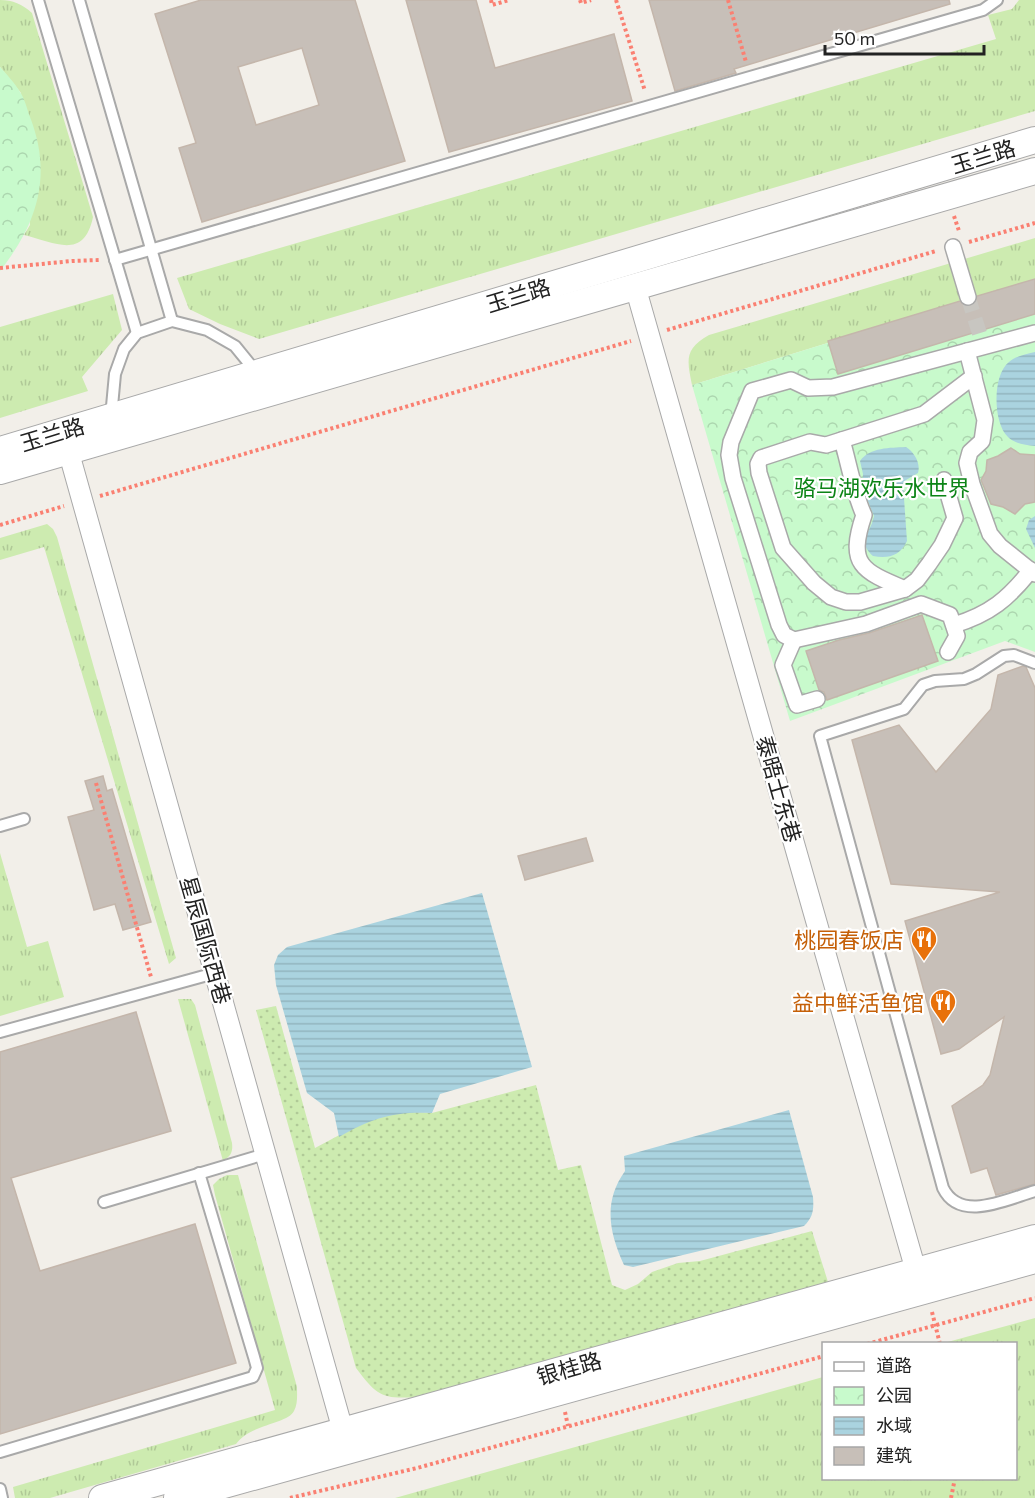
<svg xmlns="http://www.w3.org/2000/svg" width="1035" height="1498" font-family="Commissioner,'Noto Sans SC',sans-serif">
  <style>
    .grass { fill: url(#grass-tufts) }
    .park { fill: url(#park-crowns) }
    .garden { fill: url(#garden-dots) }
    .water { fill: url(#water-rules) }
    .building { fill: #c7bfb8; stroke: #c4b6ab; stroke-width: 1.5; fill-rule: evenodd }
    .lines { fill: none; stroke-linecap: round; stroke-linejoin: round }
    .pedestrian-tunnel { stroke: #c8c6c1; stroke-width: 15; stroke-dasharray: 15 8; stroke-linecap: butt }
    .service-casing { stroke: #a9a9a9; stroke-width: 14 }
    .pedestrian-casing { stroke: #a9a9a9; stroke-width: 18 }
    .minor-casing { stroke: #a9a9a9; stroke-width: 22 }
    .tertiary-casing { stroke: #a9a9a9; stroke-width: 28 }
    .path { stroke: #fa8072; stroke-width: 4; stroke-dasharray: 3 3; stroke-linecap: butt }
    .service { stroke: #fff; stroke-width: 10 }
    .pedestrian { stroke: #fff; stroke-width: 15 }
    .minor { stroke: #fff; stroke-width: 20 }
    .tertiary { stroke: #fff; stroke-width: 26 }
    .labels { text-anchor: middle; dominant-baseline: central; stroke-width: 4.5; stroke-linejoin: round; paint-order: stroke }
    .street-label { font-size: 22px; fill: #222; stroke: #fff }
    .park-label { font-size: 22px; fill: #0c8416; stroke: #fff }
    .food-label { font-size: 22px; fill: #c56008; stroke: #fff; text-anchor: end }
  </style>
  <defs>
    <pattern id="grass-tufts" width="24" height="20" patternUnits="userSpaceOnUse" patternTransform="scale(1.5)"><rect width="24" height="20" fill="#cdebb0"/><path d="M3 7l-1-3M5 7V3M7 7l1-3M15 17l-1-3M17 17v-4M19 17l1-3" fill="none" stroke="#b0c997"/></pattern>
    <pattern id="park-crowns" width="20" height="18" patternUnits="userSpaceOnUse" patternTransform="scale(1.5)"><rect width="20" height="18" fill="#c8facc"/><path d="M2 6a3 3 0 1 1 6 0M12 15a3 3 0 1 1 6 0" fill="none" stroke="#acd6af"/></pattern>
    <pattern id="garden-dots" width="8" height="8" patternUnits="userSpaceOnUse" patternTransform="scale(1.5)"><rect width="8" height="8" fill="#cdebb0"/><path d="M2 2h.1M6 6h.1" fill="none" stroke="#b0c997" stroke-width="1.8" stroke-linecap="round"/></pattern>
    <pattern id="water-rules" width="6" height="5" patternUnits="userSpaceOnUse" patternTransform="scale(1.5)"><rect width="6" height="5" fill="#aad3df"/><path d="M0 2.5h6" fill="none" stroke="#92b5bf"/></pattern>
  </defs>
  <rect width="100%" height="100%" fill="#f2efe9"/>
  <g class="grass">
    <path d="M0 0C13 0 22 4 32 13L93 217C84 260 56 243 24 235L30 225 21 93 0 67Z"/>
    <polygon points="1019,0 1035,0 1035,111 259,339 220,324 189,309 177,278 996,39 988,15 1012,9"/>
    <path d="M1035 238V279L692 385C687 360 684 349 709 335Z"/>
    <polygon points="113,294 122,330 82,377 88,391 0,418 0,327"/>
    <polygon points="47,524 53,529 57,537 176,958 169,964 44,547 0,560 0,538"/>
    <polygon points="0,853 27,947 48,941 64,997 0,1016"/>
    <path d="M178 999H191L195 1005 232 1143C233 1152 231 1156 223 1161Z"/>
    <path d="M227 1175H238L297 1387C297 1394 298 1404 294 1411 288 1424 250 1424 236 1444L50 1498H15L13 1487 275 1410 215 1195 213 1185 219 1179Z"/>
    <polygon points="1035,1318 1035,1498 395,1498 823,1377 824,1478 1016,1478 1016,1344 944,1343"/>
  </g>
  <g class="park">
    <path d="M0 67C7 75 15 83 20 92 25 99 27 109 30 117 53 176 37 224 0 271Z"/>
    <polygon points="1035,279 1035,652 1005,641 790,721 692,385"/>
  </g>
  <path class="garden" d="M276 1006 315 1148 362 1123 391 1114 412 1112 432 1113 536 1085 558 1170 581 1165 612 1285 625 1290 638 1284 652 1272 678 1263 700 1261 812 1231 828 1282 418 1397C382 1399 378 1397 356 1368L256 1010Z"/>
  <g class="water">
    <path d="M1035 352V446C1026 445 1015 444 1008 437 993 423 992 375 1009 362 1015 356 1027 354 1035 352Z"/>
    <path d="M906 447C914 452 921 463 918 473L906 480 903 484 907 541C900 556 888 559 873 556 856 541 871 533 874 516L862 487 863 474 860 461C870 447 890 448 906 447Z"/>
    <polygon points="1035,516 1035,548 1026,529 1029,520"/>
    <path d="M482 893 532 1067 440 1094 432 1113C395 1111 371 1118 339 1137L334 1113 307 1093 276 985 274 965 278 955 287 947Z"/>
    <path d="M789 1110 813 1197C814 1210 813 1217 804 1226L633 1267 624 1265C609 1232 603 1202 625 1171L624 1156Z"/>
  </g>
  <g class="building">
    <path d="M201 0H355L405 161 202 222 179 148 196 143 155 14ZM302 48 319 105 256 125 238 67Z"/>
    <polygon points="406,0 476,0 495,68 614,34 632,101 449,152"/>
    <polygon points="649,0 949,0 950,4 734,69 736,73 675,91"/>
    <polygon points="1035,279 1035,314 838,374 828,341 960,301 965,306 971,306 975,303 977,296"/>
    <polygon points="1011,448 1020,454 1035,455 1035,502 1025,504 1015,514 1003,507 991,504 981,480 986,471 987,460 998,456"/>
    <polygon points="922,615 938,661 827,700 824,692 819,690 806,651 839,640 869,633"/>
    <polygon points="1023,666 1026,667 1035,688 1035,1184 996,1195 987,1168 971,1173 952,1106 983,1085 990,1075 1004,1017 959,1049 941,1054 905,921 1000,892 891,884 852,740 899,725 936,772 991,709 998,675"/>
    <polygon points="103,776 107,791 112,789 151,922 123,930 115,904 94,910 68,817 94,810 85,781"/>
    <polygon points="586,838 593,861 525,880 518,856"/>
    <polygon points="136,1012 171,1131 11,1178 40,1271 195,1224 236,1363 0,1434 0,1052"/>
  </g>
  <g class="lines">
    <polyline class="pedestrian-tunnel" points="968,297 980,335"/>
    <g class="service-casing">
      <g id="service">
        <polyline points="38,0 137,333"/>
        <polyline points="79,0 172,321"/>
        <polyline points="115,260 983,10 997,0"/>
        <polyline points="111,417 115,374 124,349 137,333 172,321 207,330 235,346 257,373"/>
        <path d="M1035 663 1014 655 1004 656 976 674 964 679 935 681 923 685 904 709 820 736 943 1188C960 1223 1007 1199 1035 1191"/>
        <polyline points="0,826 24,819"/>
        <polyline points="0,1032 215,973"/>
        <polyline points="104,1202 265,1154"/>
        <polyline points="0,1452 253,1377 257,1368 254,1357 199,1173"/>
        <polyline points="0,1489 2,1498"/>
      </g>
    </g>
    <g class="pedestrian-casing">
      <g id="pedestrian">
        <polyline points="953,247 968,297"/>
        <polyline points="967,351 985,420 982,441 970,452 967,463 972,484 990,534 1000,546 1035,574"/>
        <path d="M842 440C849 464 854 494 864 515 847 565 862 571 905 589"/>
        <polyline points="944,480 955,518 942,545 929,564 917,580 905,589 860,602 846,602 831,597 814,583 783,548 759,473 758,464 761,458 810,442 826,445 924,414 974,376"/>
        <path d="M954 625C990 614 1008 599 1031 570"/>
        <polyline points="794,640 783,665 797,705 817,699"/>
        <polyline points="948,652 957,636 950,615 921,604 866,624 794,640 784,635 779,625 733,478 729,455 731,442 752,391 791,380 808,388 833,387 1035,333"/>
      </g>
    </g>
    <g class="minor-casing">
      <g id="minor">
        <polyline points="635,286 920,1285"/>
        <polyline points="65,439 347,1445"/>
      </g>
    </g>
    <g class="tertiary-casing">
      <g id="tertiary">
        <polyline points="0,450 1035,140"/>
        <polyline points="0,471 1035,171"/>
        <polyline points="102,1498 1035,1238"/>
        <polyline points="177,1498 1035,1260"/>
      </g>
    </g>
    <g class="path">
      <polyline points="491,0 492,5 509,0"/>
      <polyline points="580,0 581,3 591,0"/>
      <polyline points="616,0 645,91"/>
      <polyline points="728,0 746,62"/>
      <polyline points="954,216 959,231"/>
      <polyline points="969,242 1035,223"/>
      <polyline points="0,268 72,261 99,260"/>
      <polyline points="667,330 936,251"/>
      <polyline points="100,496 631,341"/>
      <polyline points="0,525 64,506"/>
      <polyline points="96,783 151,977"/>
      <polyline points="932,1312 940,1344"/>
      <polyline points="867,1344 1035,1298"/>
      <polyline points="565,1412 568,1426"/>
      <polyline points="290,1498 417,1468 824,1356"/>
      <polyline points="951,1498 955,1478"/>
    </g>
    <use href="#service" class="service"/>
    <use href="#pedestrian" class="pedestrian"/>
    <use href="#minor" class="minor"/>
    <use href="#tertiary" class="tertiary"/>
  </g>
  <defs>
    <g id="restaurant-pin" transform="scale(1.35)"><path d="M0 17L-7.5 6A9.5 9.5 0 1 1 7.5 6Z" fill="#e8710a" stroke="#fff"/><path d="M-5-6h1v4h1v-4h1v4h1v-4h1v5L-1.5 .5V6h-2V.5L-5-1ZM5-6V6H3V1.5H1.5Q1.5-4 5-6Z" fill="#fff"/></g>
  </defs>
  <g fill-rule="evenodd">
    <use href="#restaurant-pin" x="924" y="939"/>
    <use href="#restaurant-pin" x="943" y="1002"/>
  </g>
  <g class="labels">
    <g class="street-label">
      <text transform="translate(983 156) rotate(-17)">玉兰路</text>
      <text transform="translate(518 295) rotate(-17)">玉兰路</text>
      <text transform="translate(52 434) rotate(-17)">玉兰路</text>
      <text transform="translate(779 789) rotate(74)">泰晤士东巷</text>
      <text transform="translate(206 940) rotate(74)">星辰国际西巷</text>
      <text transform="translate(569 1368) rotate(-16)">银桂路</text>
    </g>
    <g class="park-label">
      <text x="882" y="487">骆马湖欢乐水世界</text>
    </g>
    <g class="food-label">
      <text x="904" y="939">桃园春饭店</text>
      <text x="924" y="1002">益中鲜活鱼馆</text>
    </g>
  </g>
  <rect x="822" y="1342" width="195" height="138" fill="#ffffff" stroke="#a7a7a7" stroke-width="1.5"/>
  <rect x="834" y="1362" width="30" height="9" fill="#ffffff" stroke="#a7a7a7" stroke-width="1.5"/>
  <text x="876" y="1372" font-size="18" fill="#222222">道路</text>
  <rect x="834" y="1387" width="30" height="18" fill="url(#park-crowns)" stroke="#a7a7a7" stroke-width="1.5"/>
  <text x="876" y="1402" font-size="18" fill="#222222">公园</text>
  <rect x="834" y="1417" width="30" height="18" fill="url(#water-rules)" stroke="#a7a7a7" stroke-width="1.5"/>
  <text x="876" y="1432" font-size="18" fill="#222222">水域</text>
  <rect x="834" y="1447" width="30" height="18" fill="#c7bfb8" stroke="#a7a7a7" stroke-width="1.5"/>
  <text x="876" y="1462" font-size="18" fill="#222222">建筑</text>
  <path d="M825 45v9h159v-9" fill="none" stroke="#222222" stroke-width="3"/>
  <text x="834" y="45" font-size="18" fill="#222222" stroke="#ffffff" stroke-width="4.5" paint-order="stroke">50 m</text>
</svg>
